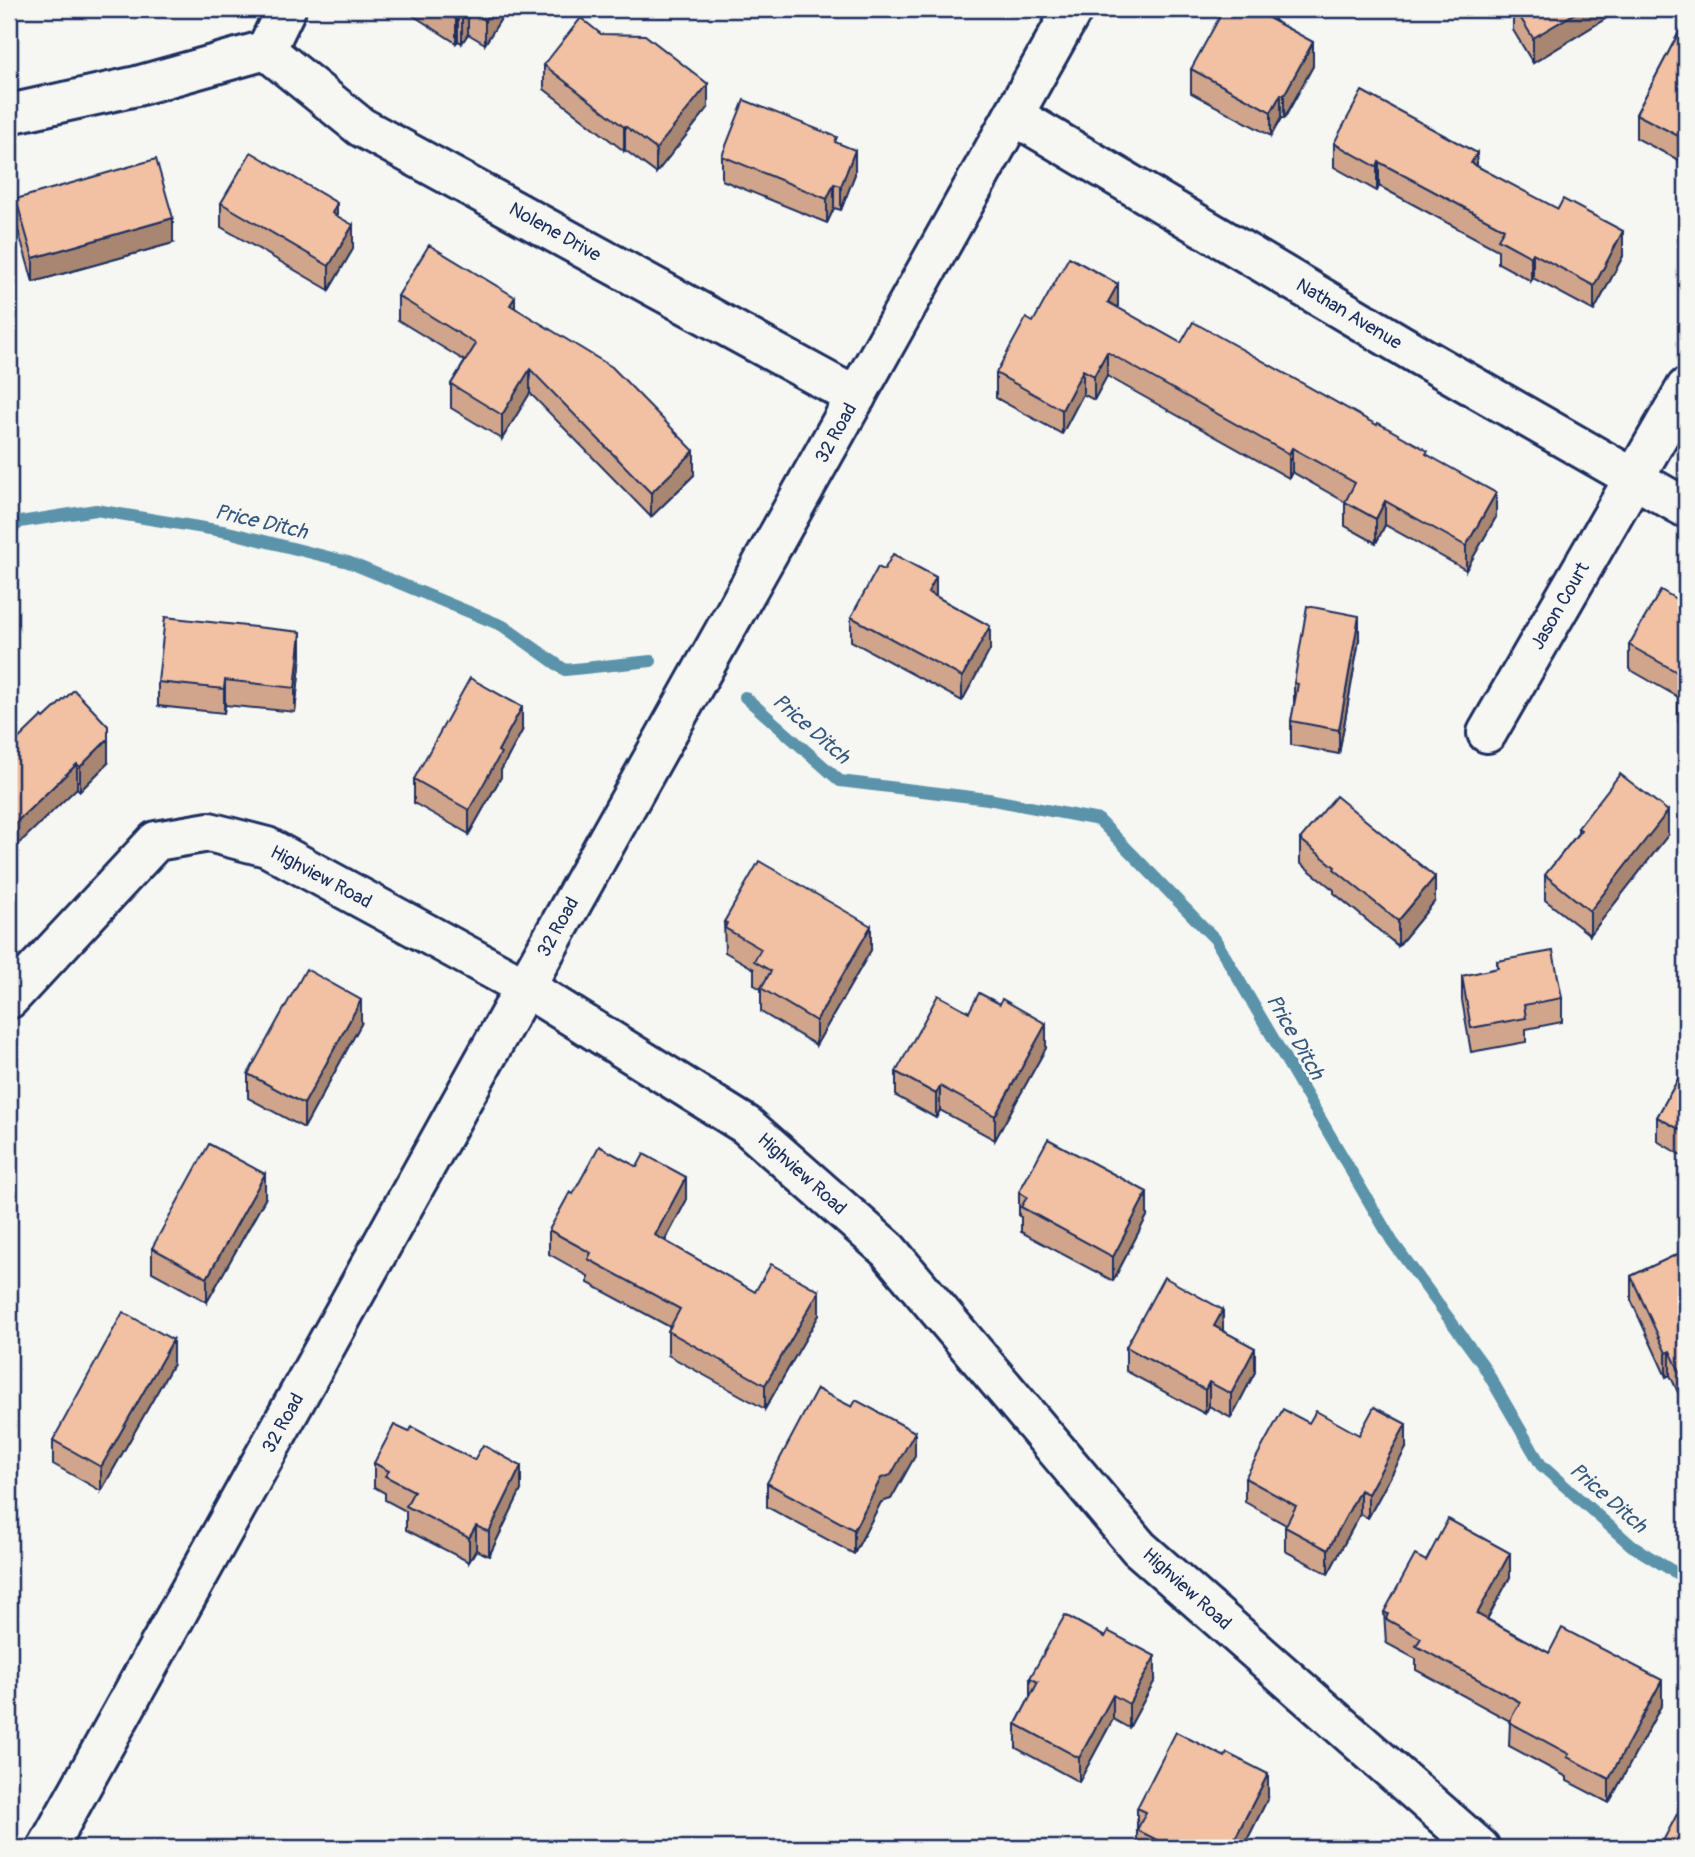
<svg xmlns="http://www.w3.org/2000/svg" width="1695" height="1857" font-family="Pangolin,sans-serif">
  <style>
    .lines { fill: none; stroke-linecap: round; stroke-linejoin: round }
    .stream { stroke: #5a93aa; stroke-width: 12 }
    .street-casing { stroke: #1b2f5e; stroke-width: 44 }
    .secondary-casing { stroke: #1b2f5e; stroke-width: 44 }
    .street { stroke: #f6f6f2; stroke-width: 38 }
    .secondary { stroke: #f6f6f2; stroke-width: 38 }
    .wall { fill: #d0a58b; stroke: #1b2f5e; stroke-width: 2 }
    .shaded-wall { fill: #a98671; stroke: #1b2f5e; stroke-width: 2 }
    .building { fill: #f2c0a2; stroke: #1b2f5e; stroke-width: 2 }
    .labels { text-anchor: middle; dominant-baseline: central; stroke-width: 6; stroke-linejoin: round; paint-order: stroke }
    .street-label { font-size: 19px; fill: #1b2f5e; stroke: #f6f6f2 }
    .water-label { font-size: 21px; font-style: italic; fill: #35587e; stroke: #f6f6f2 }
  </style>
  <rect width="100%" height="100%" fill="#f6f6f2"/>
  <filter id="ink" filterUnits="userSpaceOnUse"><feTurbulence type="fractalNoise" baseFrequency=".0143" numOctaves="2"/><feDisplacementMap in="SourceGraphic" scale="14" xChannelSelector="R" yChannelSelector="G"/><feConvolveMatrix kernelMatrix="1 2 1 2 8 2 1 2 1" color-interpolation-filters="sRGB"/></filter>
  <g filter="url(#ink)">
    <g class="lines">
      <g class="stream">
        <polyline points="9,531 20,522 96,510 228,532 348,562 503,626 565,670 651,661"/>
        <polyline points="745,697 840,781 988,799 1099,820 1215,939 1392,1241 1483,1365 1541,1465 1632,1546 1686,1579"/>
      </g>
      <g class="street-casing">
        <g id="street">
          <polyline points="266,50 361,127 856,397"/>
          <polyline points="9,114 137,86 266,50 286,9"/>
          <polyline points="1015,116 1420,356 1686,508"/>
          <polyline points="1487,733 1686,388"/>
          <polyline points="9,999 156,841 209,832 267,847 525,987 746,1125 888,1250 1139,1548 1480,1848"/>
        </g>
      </g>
      <g class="secondary-casing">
        <polyline id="secondary" points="47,1848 525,987 1073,9"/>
      </g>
      <use href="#street" class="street"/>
      <use href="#secondary" class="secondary"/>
    </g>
    <g class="wall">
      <polygon points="403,9 507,9 485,44 468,34 462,43 458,41 456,43"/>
      <polygon points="863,9 873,9 871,13"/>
      <polygon points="1275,9 1275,21 1313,66 1284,119 1281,118 1271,136 1191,93 1191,69"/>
      <polygon points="1513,9 1618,9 1618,11 1533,63 1513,30"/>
      <polygon points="1686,19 1686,164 1636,138 1636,114"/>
      <polygon points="544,65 708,108 656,173 625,150 624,151 544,89"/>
      <polygon points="837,143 855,174 841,210 834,208 827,223 722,180 722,156"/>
      <polygon points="1334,143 1477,166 1623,256 1594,311 1533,278 1531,281 1498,263 1498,250 1379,186 1377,191 1334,167"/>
      <polygon points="16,199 173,243 33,282 16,223"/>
      <polygon points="221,203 337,216 353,249 329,290 221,227"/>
      <polygon points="398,296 515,308 694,475 651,517 530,393 502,439 451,408 451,384 465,361 398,320"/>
      <polygon points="1118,308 1181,343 1428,455 1496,517 1466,570 1385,525 1376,543 1345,526 1345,502 1292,472 1289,478 1107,376 1094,400 1083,394 1062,434 996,398 996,373 1033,322"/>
      <polygon points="936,596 990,650 962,701 851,641 851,617"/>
      <polygon points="1686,605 1686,727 1678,722 1678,697 1629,669 1629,645"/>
      <polygon points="1359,640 1339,754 1291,745 1291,721 1294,707 1294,683"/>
      <polygon points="301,656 295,712 225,705 224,713 158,706 158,682"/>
      <polygon points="522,731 501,770 501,777 469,834 414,803 414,779"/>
      <polygon points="9,748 108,763 80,791 77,788"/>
      <polygon points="1578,828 1668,835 1590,935 1545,900 1545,875 1578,833"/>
      <polygon points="1300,839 1435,901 1398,946 1334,893 1334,890 1300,863"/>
      <polygon points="724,922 871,950 816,1045 761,1012 761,989 754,985 754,969 725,952"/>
      <polygon points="1497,961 1562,998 1562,1022 1526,1029 1526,1042 1471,1052 1462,1000 1462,976 1497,969"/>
      <polygon points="1000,1004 1046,1048 995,1140 940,1110 936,1118 896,1096 896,1072 969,1012"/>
      <polygon points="361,1024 304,1128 248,1098 248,1074"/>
      <polygon points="1686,1065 1686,1158 1657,1141 1657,1117"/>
      <polygon points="1019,1192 1147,1216 1113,1281 1021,1232 1021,1217 1019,1216"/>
      <polygon points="573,1194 686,1201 665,1241 755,1292 819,1315 765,1409 668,1355 668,1331 670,1327 588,1283 588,1276 549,1254 549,1230"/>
      <polygon points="265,1199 207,1302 152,1272 152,1248"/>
      <polygon points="1684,1251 1682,1401 1670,1375 1666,1377 1631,1300 1631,1276"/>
      <polygon points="1223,1331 1255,1372 1231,1418 1209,1406 1205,1414 1126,1371 1126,1347"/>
      <polygon points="173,1364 101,1491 53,1464 53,1440"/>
      <polygon points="852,1407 915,1456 891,1499 881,1502 854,1554 767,1507 767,1483"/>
      <polygon points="1309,1423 1359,1435 1406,1448 1368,1518 1360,1514 1328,1574 1285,1551 1285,1527 1286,1525 1245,1502 1245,1478"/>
      <polygon points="374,1463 521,1490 489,1556 476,1550 469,1562 406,1530 406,1511 385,1500 385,1493 374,1487"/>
      <polygon points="1426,1561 1510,1577 1487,1619 1549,1653 1662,1704 1609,1803 1567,1781 1567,1777 1509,1746 1510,1721 1416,1670 1416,1659 1386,1643 1384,1612"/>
      <polygon points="1030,1678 1155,1680 1129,1728 1113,1719 1079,1782 1016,1748 1016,1724 1030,1697"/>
      <polygon points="1268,1798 1243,1848 1137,1848 1137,1808"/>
      <polygon points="1663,1841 1686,1848 1663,1848"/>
    </g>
    <g class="shaded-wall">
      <rect x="9" y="9" width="2" height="16"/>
      <polygon points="468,9 468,34 462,43 462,19"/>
      <polygon points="492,9 507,9 485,44 485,20"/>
      <polygon points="1269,9 1275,9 1275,22 1265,16"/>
      <polygon points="1582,9 1618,9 1618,11 1533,63 1533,38"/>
      <polygon points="458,17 458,41 456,43 456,19"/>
      <polygon points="1313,42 1313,66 1284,119 1284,95"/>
      <polygon points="708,84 708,108 656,173 656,149"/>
      <polygon points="1281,94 1281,118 1271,136 1271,112"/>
      <polygon points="625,126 625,150 624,151 624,127"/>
      <polygon points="855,150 855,174 841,210 841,186"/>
      <polygon points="1477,153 1477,177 1471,163"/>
      <polygon points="1379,162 1379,186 1377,191 1377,167"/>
      <polygon points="834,184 834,208 827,223 827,199"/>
      <polygon points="337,203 337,227 332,213"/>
      <polygon points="173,218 173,243 33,282 33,258"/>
      <polygon points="353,225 353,249 329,290 329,266"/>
      <polygon points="1623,231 1623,256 1594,311 1594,286"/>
      <polygon points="1533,253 1533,278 1531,281 1531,257"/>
      <polygon points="1118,284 1118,308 1108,302"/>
      <polygon points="515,297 515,321 510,305"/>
      <polygon points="1107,352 1107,376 1094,400 1094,376"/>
      <polygon points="530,369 530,393 502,439 502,415"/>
      <polygon points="1083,370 1083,394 1062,434 1062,410"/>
      <polygon points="1292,448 1292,472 1289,478 1289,454"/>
      <polygon points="694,451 694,475 651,517 651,493"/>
      <polygon points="1496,493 1496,517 1466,570 1466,546"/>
      <polygon points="1385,501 1385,525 1376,543 1376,519"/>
      <polygon points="936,577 936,601 928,592"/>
      <polygon points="1359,616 1359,640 1339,754 1339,730"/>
      <polygon points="990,626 990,650 962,701 962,677"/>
      <polygon points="301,632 301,656 295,712 295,688"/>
      <polygon points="225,680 225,705 224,713 224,689"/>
      <polygon points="522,707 522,731 501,770 501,777 469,834 469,810 498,751"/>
      <polygon points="108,739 108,763 80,791 80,767"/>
      <polygon points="77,764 77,788 9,853 9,829"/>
      <polygon points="1668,811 1668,835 1590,935 1590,911"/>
      <polygon points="1435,877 1435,901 1398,946 1398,921"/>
      <polygon points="871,926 871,950 816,1045 816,1021"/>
      <polygon points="361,1000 361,1024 304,1128 304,1104"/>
      <polygon points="1046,1024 1046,1048 995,1140 995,1116"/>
      <polygon points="940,1086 940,1110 936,1118 936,1094"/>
      <polygon points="265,1174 265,1199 207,1302 207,1278"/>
      <polygon points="686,1177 686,1201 655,1259 655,1235"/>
      <polygon points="1147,1192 1147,1216 1113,1281 1113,1257"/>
      <polygon points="819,1291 819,1315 765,1409 765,1385"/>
      <polygon points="1223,1310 1223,1334 1214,1326"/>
      <polygon points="173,1340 173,1364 101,1491 101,1467"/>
      <polygon points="1255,1348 1255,1372 1231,1418 1231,1394"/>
      <polygon points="1670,1351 1670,1375 1666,1377 1666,1353"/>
      <polygon points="1686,1375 1686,1399 1682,1401 1682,1376"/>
      <polygon points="1209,1382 1209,1406 1205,1414 1205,1390"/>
      <polygon points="1406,1424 1406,1448 1368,1518 1368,1494"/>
      <polygon points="915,1432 915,1456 891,1499 881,1502 854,1554 854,1530 881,1478"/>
      <polygon points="521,1466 521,1490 489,1556 489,1532"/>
      <polygon points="1360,1490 1360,1514 1328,1574 1328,1550"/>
      <polygon points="476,1526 476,1550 469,1562 469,1538"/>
      <polygon points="1510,1553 1510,1577 1477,1638 1477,1614"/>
      <polygon points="1155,1656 1155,1680 1129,1728 1129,1704"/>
      <polygon points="1662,1680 1662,1704 1609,1803 1609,1779"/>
      <polygon points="1113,1695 1113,1719 1079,1782 1079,1758"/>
      <polygon points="1268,1774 1268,1798 1243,1848 1230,1848"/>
    </g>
    <g class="building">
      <polygon points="441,9 492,9 485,20 468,9 462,19 458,17 456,19"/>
      <polygon points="1224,9 1269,9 1265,16 1313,42 1284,95 1281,94 1271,112 1191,69"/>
      <polygon points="1515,9 1582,9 1533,38"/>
      <polygon points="581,18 601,34 645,35 708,84 656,149 625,126 624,127 544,65"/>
      <polygon points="1686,19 1686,140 1636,114"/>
      <polygon points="1362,91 1477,153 1471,163 1558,209 1563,199 1623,231 1594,286 1533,253 1531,257 1498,239 1504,229 1379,162 1377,167 1334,143"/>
      <polygon points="744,100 837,137 835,142 855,150 841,186 834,184 827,199 722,156"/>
      <polygon points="251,152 337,203 332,213 353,225 329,266 221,203"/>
      <polygon points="156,159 173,218 33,258 16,199"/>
      <polygon points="429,245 515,297 510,305 612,367 694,451 651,493 530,369 502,415 451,384 476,344 398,296"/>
      <polygon points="1069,257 1118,284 1108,302 1181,343 1193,322 1377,425 1378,423 1428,451 1426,454 1496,493 1466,546 1385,501 1376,519 1345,502 1355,483 1292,448 1289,454 1107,352 1094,376 1083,370 1062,410 996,373 1026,318 1033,322"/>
      <polygon points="893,554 936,577 928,592 990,626 962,677 851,617 878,567 884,570"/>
      <polygon points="1661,590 1686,605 1686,677 1629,645"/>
      <polygon points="1307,606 1359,616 1339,730 1291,721 1298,684 1294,683"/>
      <polygon points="165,617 301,632 295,688 225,680 224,689 158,682"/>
      <polygon points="470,678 522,707 498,751 501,753 469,810 414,779"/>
      <polygon points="1686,683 1686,702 1678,698"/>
      <polygon points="74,690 108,726 108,739 80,767 77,764 9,829 9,748 42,716 44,718"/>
      <polygon points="1620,774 1668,811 1590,911 1545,875 1581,830 1578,828"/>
      <polygon points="1336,796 1435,877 1398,921 1334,869 1335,867 1300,839"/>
      <polygon points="759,861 871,926 816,1021 761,988 771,971 754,961 761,949 725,928 727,923 724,922"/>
      <polygon points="1553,951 1562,998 1524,1005 1526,1018 1471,1028 1462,976 1498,968 1497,961"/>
      <polygon points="306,969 361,1000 304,1104 248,1074"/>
      <polygon points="979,993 1000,1004 1002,999 1046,1024 995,1116 940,1086 936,1094 896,1072 938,995 969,1012"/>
      <polygon points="1686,1065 1686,1133 1657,1117"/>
      <polygon points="1048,1139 1147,1192 1113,1257 1021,1207 1027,1197 1019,1192"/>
      <polygon points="209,1144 265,1174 207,1278 152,1248"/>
      <polygon points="599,1146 637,1167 644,1154 686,1177 655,1235 755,1292 771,1264 819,1291 765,1385 668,1331 680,1309 588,1259 591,1253 549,1230 570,1192 573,1194"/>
      <polygon points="1684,1251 1686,1256 1686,1375 1682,1376 1670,1351 1666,1353 1631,1276"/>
      <polygon points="1164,1277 1223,1310 1214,1326 1255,1348 1231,1394 1209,1382 1205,1390 1126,1347"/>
      <polygon points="123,1312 173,1340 101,1467 53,1440"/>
      <polygon points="817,1389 852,1407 856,1400 915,1432 891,1475 881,1478 854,1530 767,1483"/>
      <polygon points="1374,1407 1406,1424 1368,1494 1360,1490 1328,1550 1285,1527 1296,1506 1245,1478 1283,1409 1309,1423 1316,1411 1359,1435"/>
      <polygon points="394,1425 409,1432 412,1427 474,1460 483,1445 521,1466 489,1532 476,1526 469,1538 406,1506 414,1491 385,1476 389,1471 374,1463"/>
      <polygon points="1448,1519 1510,1553 1477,1614 1549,1653 1562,1628 1662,1680 1609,1779 1567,1757 1569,1754 1509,1722 1520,1702 1416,1646 1421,1638 1386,1619 1388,1614 1384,1612 1415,1555 1426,1561"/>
      <polygon points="1065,1615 1105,1637 1108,1631 1155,1656 1129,1704 1113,1695 1079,1758 1016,1724 1038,1682 1030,1678"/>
      <polygon points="1176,1732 1225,1757 1227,1753 1268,1774 1230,1848 1212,1848 1205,1844 1204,1846 1200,1844 1198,1848 1173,1848 1137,1830 1146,1812 1137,1808"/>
      <polygon points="1686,1797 1686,1848 1676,1848 1663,1841"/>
    </g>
  </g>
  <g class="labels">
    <g class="street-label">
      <text transform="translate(555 232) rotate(29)">Nolene Drive</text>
      <text transform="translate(1349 314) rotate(31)">Nathan Avenue</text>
      <text transform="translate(836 433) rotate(-61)">32 Road</text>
      <text transform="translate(1560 606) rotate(-60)">Jason Court</text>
      <text transform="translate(321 877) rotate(28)">Highview Road</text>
      <text transform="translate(558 927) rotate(-61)">32 Road</text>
      <text transform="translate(802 1174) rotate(42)">Highview Road</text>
      <text transform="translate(283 1423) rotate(-61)">32 Road</text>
      <text transform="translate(1187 1589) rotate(42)">Highview Road</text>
    </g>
    <g class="water-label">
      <text transform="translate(261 522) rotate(13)">Price Ditch</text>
      <text transform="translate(811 729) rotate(41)">Price Ditch</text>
      <text transform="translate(1295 1037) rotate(60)">Price Ditch</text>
      <text transform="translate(1608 1498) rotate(41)">Price Ditch</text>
    </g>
  </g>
  <rect width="1695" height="1857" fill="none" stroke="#f6f6f2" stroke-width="35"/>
  <rect x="18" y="18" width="1660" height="1822" fill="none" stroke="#1b2f5e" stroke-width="2.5" filter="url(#ink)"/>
</svg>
